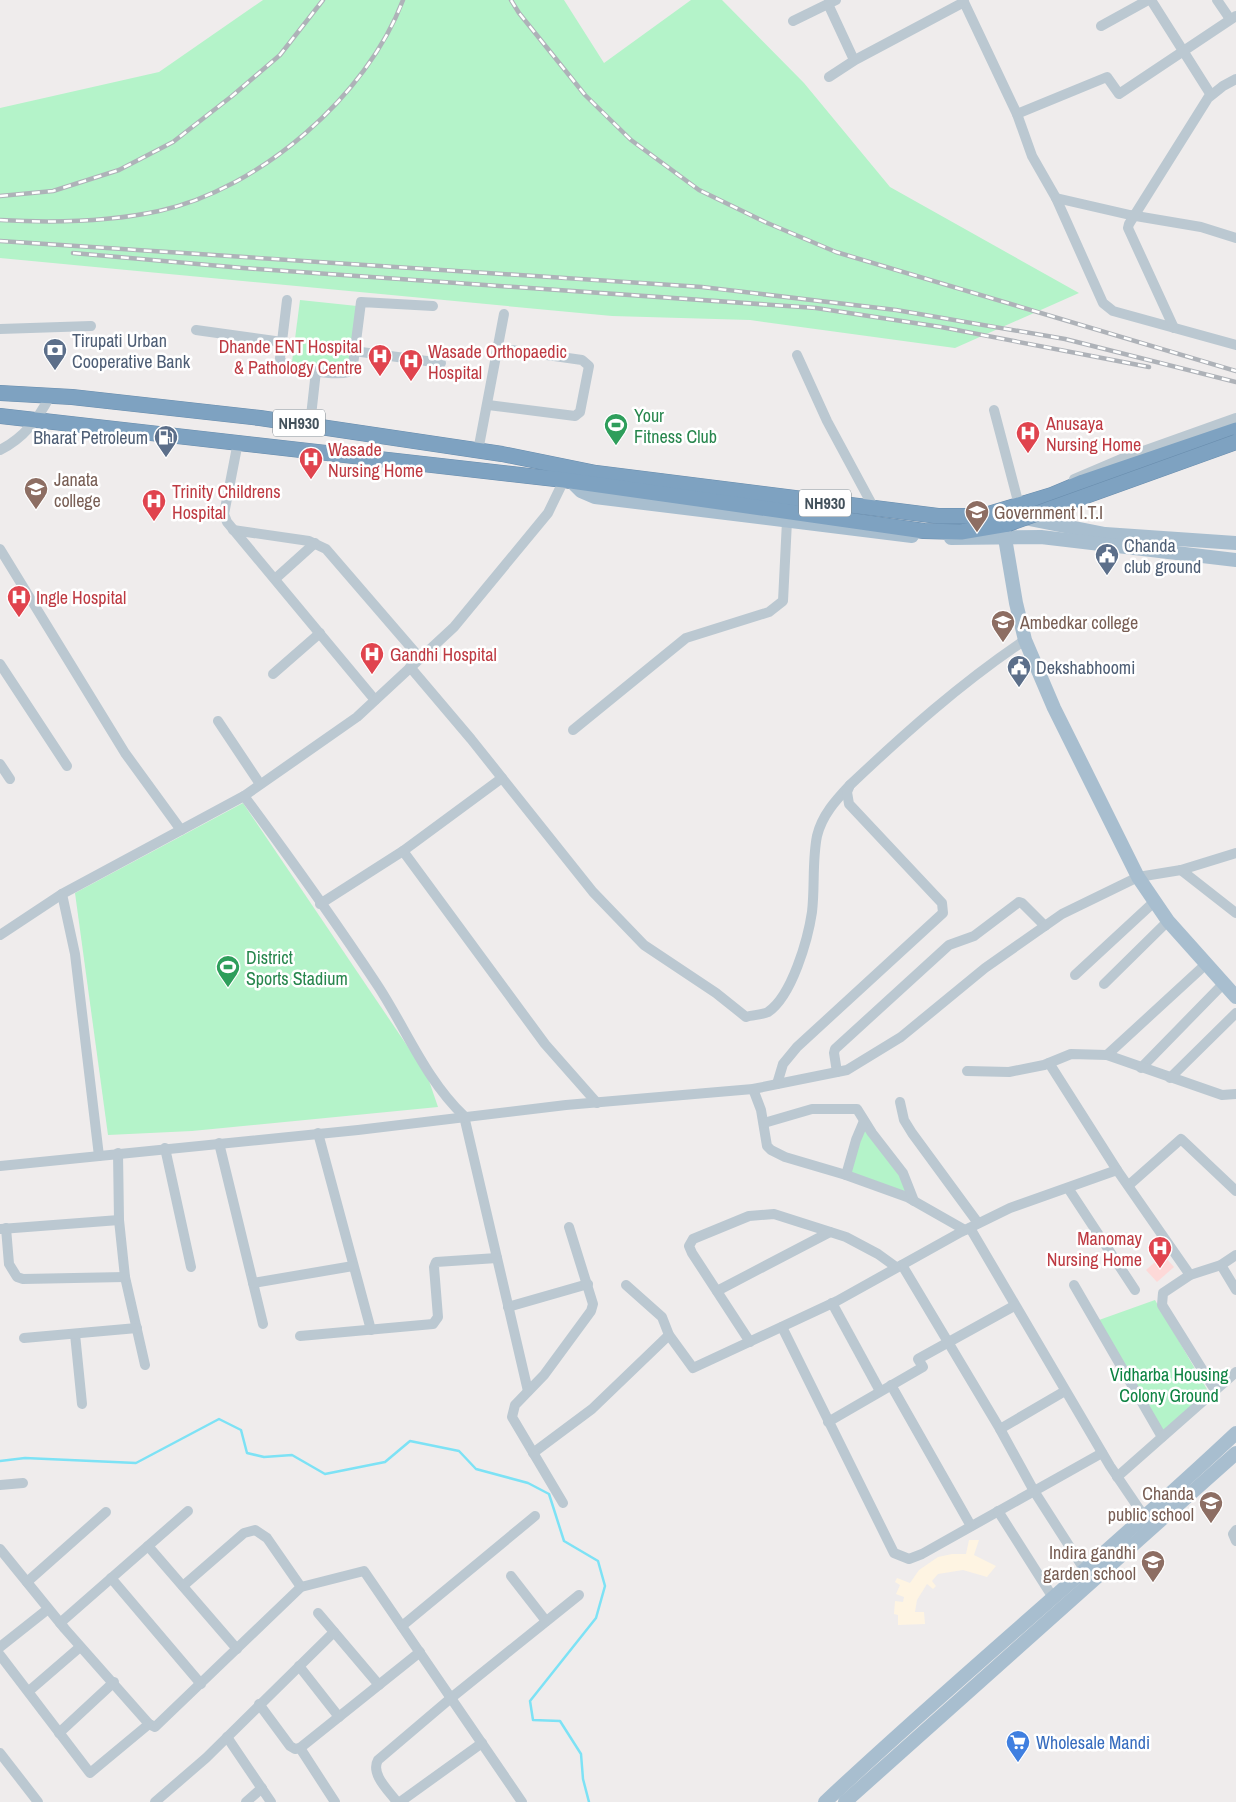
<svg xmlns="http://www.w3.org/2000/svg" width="1236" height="1802" font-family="'Archivo Narrow',sans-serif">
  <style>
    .commercial { fill: #fef4e2 }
    .medical { fill: #fdd9d8 }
    .green { fill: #b4f3c9 }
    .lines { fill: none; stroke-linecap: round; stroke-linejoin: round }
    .stream { stroke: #7de2f5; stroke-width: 2.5 }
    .highway-casing { stroke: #698dad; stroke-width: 16 }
    .minor { stroke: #bbc8d1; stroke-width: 10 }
    .major { stroke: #a8becf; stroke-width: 14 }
    .highway { stroke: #7ea2c1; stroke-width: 15 }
    .rail-casing { stroke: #aeb2b8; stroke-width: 4.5 }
    .rail { stroke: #fff; stroke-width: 2.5; stroke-dasharray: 8; stroke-linecap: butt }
    .highway-bridge-casing { stroke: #698dad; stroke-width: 16; stroke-linecap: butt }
    .highway-bridge { stroke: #7ea2c1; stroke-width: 15 }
    .labels { text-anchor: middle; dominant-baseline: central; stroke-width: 5; stroke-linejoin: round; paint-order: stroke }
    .shield { fill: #fff; stroke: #7b858c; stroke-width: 1 }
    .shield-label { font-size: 16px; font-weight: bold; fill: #43515b }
    .service-label { font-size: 18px; fill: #4e5e75; stroke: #fff; text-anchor: start }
    .health-label { font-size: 18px; fill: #be3a42; stroke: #fff; text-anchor: start }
    .leisure-label { font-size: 18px; fill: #27864d; stroke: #fff; text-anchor: start }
    .education-label { font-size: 18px; fill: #785e54; stroke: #fff; text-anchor: start }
    .park-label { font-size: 18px; fill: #0d8342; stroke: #fff }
    .shop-label { font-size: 18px; fill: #366cbe; stroke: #fff; text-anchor: start }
  </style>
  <rect width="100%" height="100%" fill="#efecec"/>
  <polygon class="commercial" points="969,1540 979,1540 974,1555 996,1566 987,1577 963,1570 938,1574 932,1581 936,1586 933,1589 927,1584 917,1600 915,1612 924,1612 925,1624 898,1625 898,1615 894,1614 895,1601 903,1602 904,1597 896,1594 900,1585 895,1582 897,1578 910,1583 919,1570 938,1557 952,1554 966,1554"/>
  <polygon class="medical" points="1163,1255 1174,1267 1157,1282 1146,1270"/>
  <g class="green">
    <polygon points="263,0 564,0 604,63 691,0 722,0 804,83 890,187 1079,293 955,348 750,320 612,316 0,258 0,108 159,72"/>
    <polygon points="300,300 357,306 349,369 292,362"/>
    <polygon points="243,803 427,1075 438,1107 192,1131 108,1135 75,893"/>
    <polygon points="865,1128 902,1177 909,1196 849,1173"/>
    <polygon points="1155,1300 1208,1391 1162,1433 1099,1320"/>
  </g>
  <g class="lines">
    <polyline class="stream" points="0,1461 25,1458 136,1463 219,1419 241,1430 247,1453 264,1457 292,1455 325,1474 385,1462 410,1441 459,1451 476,1469 528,1483 549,1494 564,1541 598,1561 605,1586 596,1618 530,1701 533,1720 560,1721 581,1754 583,1779 589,1802"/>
    <g class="highway-casing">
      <g id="highway">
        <polyline points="0,393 72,397 260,418 502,454 596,473 938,516 982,516 1052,495 1083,482 1236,430"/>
        <polyline points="0,416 564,480 924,531 961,532 1008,524"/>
      </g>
    </g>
    <g class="minor">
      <polyline points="963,0 1017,114 1032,156 1056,198 1103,303 1113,311 1236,345"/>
      <polyline points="1151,0 1211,95"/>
      <polyline points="1217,0 1230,19"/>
      <polyline points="828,4 854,60"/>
      <polyline points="793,21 836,0"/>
      <polyline points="1101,26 1148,0"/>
      <polyline points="829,77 855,60 964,2"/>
      <polyline points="1017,114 1107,77 1119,94 1236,16"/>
      <polyline points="1056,198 1130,215 1201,227 1236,238"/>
      <path d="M287 300 280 358 282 363C296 370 334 376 349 372L353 365 361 302 433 306"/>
      <polyline points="1174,328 1128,228 1129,224 1208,98 1223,86 1236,79"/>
      <polyline points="0,329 91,326"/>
      <polyline points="196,330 282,342"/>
      <polyline points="354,351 441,363"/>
      <polyline points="797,355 827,421 875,510"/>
      <polyline points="488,405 575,416 580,412 589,366 582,360 497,348"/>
      <polyline points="994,410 1019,505"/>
      <polyline points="310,425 316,371"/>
      <polyline points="238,442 224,514 227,522 375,700"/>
      <path d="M0 450C24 438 38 419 50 396"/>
      <polyline points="478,451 504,314"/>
      <polyline points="1074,479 1121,459 1236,418"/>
      <polyline points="233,530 309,541 326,549 420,658"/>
      <polyline points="0,549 125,753 181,830"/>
      <polyline points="275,579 315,543"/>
      <polyline points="0,664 67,766"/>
      <path d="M410 667 471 739 593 892 644 945 716 993 746 1017C752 1015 762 1015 768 1012 792 996 808 939 812 912 815 887 812 861 817 836 822 815 836 800 850 785"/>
      <polyline points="273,674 320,633"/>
      <polyline points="218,721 260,784"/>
      <polyline points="573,730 686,638 769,612 783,601 787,521"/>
      <polyline points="0,764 10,779"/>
      <path d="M244 796C290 858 335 921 378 986 406 1029 426 1080 464 1116L528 1391"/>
      <polyline points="403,851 545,1044 597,1103"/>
      <polyline points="1181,870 1236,913"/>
      <polyline points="320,904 403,851 502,778"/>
      <polyline points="0,935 62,894"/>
      <polyline points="1075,975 1154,902"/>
      <polyline points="1104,984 1168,921"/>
      <polyline points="1107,1055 1205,965"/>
      <polyline points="1049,1063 1117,1170"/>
      <polyline points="1141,1068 1224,983"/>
      <polyline points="967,1071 1009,1072 1044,1065 1071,1054 1107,1055 1222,1095 1236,1094"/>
      <polyline points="837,1072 834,1053 835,1049 949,945 974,936 1019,902 1022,903 1045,926"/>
      <polyline points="1170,1078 1236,1013"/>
      <path d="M777 1084 783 1064 797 1047 943 913 942 903 849 804 847 792 850 785C905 733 961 683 1025 640"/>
      <polyline points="753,1089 761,1110 767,1146 771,1150 785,1157 846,1175 907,1197 965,1230"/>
      <polyline points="900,1102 904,1120 912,1133 978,1223"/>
      <polyline points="764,1123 812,1109 857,1109 872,1133 903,1173 914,1201"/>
      <polyline points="318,1133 371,1330"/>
      <polyline points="219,1143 263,1324"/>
      <polyline points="165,1148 191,1267"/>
      <polyline points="118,1153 119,1220 125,1277 145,1365"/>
      <polyline points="99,1156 75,954 62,894 244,796 357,717 454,627 548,513 564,480"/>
      <polyline points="0,1166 358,1130 566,1105 753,1089 847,1070 901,1037 985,968 1062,914 1138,877 1181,870 1236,853"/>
      <polyline points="846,1175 856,1140 864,1121"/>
      <polyline points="1129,1185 1181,1139 1236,1191"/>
      <polyline points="1068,1188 1135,1290"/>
      <polyline points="6,1228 9,1264 17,1277 23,1279 125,1277"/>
      <polyline points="970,1228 1110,1466 1148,1522"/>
      <polyline points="1,1229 119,1220"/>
      <polyline points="902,1265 1000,1429 1034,1491 1084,1569 1090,1574"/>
      <polyline points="1221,1265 1236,1290"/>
      <polyline points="253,1283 353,1266"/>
      <polyline points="626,1285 662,1317 669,1335 693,1368 837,1301 961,1232 1010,1208 1117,1170 1190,1275"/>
      <polyline points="1074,1285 1162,1437"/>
      <polyline points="717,1291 830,1232"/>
      <polyline points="832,1303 880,1391"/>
      <polyline points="508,1307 588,1284"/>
      <polyline points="782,1327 894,1553 909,1559 922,1554 1102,1453"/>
      <polyline points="75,1334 82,1404"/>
      <polyline points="300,1336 433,1324 438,1317 434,1267 436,1262 497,1258"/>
      <polyline points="24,1338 137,1328"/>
      <polyline points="750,1342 692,1253 689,1246 693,1239 749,1216 774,1214 846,1237 878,1254 896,1267"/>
      <polyline points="891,1385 971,1526"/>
      <polyline points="1215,1390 1162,1305 1163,1293 1190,1275 1221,1265 1236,1255"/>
      <polyline points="828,1422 923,1367 918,1359 1014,1306"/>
      <polyline points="1000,1429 1065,1391"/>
      <polyline points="533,1453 592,1409 669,1335"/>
      <polyline points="1117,1477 1236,1372"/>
      <polyline points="0,1485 23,1483"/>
      <polyline points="563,1503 512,1417 515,1405 544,1375 591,1311 593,1304 569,1227"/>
      <polyline points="998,1511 1052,1596"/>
      <polyline points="1236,1530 1233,1534 1236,1541"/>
      <polyline points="148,1546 237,1649"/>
      <polyline points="0,1549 65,1629 149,1724 155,1727 301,1587 364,1571 522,1802"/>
      <polyline points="511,1576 546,1621"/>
      <polyline points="111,1578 201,1684"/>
      <polyline points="27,1582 106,1512"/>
      <polyline points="183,1586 244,1533 255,1530 267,1538 301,1587"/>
      <polyline points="318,1613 379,1685"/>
      <polyline points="60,1623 188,1511"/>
      <polyline points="402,1626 535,1516"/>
      <polyline points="0,1647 48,1609"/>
      <polyline points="0,1655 90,1773 149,1724"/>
      <polyline points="299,1666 339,1717"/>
      <polyline points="29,1691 80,1647"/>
      <polyline points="259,1704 290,1746 295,1749 300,1748 420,1652"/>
      <polyline points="59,1733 114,1682"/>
      <polyline points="227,1737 271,1802"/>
      <polyline points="300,1748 335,1802"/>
      <polyline points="0,1753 38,1802"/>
      <polyline points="155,1802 206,1758 334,1632"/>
      <polyline points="246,1802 262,1788"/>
      <path d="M397 1802C389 1791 370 1774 378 1760L451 1698 579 1595"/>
      <polyline points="400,1802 482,1743"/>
    </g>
    <g class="major">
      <polyline points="571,481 581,491 595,497 912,536"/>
      <polyline points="1019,517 1105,534 1236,543"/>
      <polyline points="951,538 1041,537 1236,560"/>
      <polyline points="1005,538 1016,603 1025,640 1054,708 1138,877 1168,921 1236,997"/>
      <path d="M825 1802C959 1676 1102 1559 1236 1433"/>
      <polyline points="845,1802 1236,1453"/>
    </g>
    <use href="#highway" class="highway"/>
    <g class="rail-casing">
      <g id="rail">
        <polyline points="511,0 519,13 585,95 631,140 699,190 765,222 836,252 1236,371"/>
        <polyline points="0,196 53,191 119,170 173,142 232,96 280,55 323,0"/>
        <path d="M0 220C52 223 108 222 159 211 260 189 367 96 403 0"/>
        <polyline points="0,241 702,287 896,310 1065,339 1236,382"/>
        <polyline points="73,253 243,268 816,308 941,327 1149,367"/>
      </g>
    </g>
    <use href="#rail" class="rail"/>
    <g class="highway-bridge-casing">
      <polyline id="highway-bridge" points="1008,524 1236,442"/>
    </g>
    <use href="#highway-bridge" class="highway-bridge"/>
  </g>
  <defs>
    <g id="bank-pin" transform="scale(1.25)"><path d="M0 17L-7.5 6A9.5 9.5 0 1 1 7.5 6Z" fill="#5c6f8a" stroke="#fff"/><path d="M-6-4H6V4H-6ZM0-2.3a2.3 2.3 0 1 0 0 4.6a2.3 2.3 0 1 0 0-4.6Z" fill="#fff"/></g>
    <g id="hospital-pin" transform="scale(1.25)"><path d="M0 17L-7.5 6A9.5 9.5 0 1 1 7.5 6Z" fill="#e0444e" stroke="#fff"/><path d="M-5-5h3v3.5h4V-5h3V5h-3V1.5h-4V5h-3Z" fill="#fff"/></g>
    <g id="stadium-pin" transform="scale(1.25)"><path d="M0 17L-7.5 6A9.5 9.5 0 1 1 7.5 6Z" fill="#2e9e5b" stroke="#fff"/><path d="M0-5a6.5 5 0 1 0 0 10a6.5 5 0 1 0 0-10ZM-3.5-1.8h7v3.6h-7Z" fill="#fff"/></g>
    <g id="fuel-pin" transform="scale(1.25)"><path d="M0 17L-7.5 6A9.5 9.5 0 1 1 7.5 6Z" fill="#5c6f8a" stroke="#fff"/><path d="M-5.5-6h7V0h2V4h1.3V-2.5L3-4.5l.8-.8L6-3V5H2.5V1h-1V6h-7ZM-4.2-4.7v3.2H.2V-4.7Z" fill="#fff"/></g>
    <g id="school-pin" transform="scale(1.25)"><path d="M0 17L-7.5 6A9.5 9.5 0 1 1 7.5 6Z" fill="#8d6e63" stroke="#fff"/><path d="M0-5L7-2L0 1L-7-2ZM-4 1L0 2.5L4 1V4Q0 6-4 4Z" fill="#fff"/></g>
    <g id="civic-pin" transform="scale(1.25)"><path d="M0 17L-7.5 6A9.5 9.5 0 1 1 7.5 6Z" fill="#5c6f8a" stroke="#fff"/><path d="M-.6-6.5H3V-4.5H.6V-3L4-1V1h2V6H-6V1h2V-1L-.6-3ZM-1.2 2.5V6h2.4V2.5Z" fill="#fff"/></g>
    <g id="supermarket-pin" transform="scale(1.25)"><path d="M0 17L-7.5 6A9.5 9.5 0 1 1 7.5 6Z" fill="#3f7fe0" stroke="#fff"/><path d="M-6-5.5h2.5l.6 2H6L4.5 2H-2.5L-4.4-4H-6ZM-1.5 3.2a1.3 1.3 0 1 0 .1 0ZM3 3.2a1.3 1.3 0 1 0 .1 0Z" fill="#fff"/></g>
  </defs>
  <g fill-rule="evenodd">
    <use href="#bank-pin" x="55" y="350"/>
    <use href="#hospital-pin" x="380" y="356"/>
    <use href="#hospital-pin" x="411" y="361"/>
    <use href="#stadium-pin" x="616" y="425"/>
    <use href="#hospital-pin" x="1028" y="433"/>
    <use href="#fuel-pin" x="166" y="437"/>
    <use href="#hospital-pin" x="311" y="459"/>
    <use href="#school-pin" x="36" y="489"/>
    <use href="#hospital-pin" x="154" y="501"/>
    <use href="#school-pin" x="977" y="512"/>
    <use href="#civic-pin" x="1107" y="555"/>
    <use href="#hospital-pin" x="19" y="597"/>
    <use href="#school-pin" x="1003" y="622"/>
    <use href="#hospital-pin" x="372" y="654"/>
    <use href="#civic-pin" x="1019" y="667"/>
    <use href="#stadium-pin" x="228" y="967"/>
    <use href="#hospital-pin" x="1160" y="1248"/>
    <use href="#school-pin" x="1211" y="1503"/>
    <use href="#school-pin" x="1153" y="1562"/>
    <use href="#supermarket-pin" x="1018" y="1742"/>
  </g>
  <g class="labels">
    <g class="shield">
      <rect x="273" y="409.5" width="52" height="27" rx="4"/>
      <rect x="799" y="489.5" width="52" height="27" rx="4"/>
    </g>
    <g class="shield-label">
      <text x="299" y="423">NH930</text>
      <text x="825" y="503">NH930</text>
    </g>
    <g class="service-label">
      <text x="72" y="340">Tirupati Urban<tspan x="72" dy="21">Cooperative Bank</tspan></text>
      <text x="148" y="437" text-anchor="end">Bharat Petroleum</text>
      <text x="1124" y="545">Chanda<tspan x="1124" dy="21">club ground</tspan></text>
      <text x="1036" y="667">Dekshabhoomi</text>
    </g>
    <g class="health-label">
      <text x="362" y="346" text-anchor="end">Dhande ENT Hospital<tspan x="362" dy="21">&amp; Pathology Centre</tspan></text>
      <text x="428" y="351">Wasade Orthopaedic<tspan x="428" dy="21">Hospital</tspan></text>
      <text x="1046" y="423">Anusaya<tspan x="1046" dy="21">Nursing Home</tspan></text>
      <text x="328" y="449">Wasade<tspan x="328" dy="21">Nursing Home</tspan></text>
      <text x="172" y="491">Trinity Childrens<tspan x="172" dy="21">Hospital</tspan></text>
      <text x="36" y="597">Ingle Hospital</text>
      <text x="390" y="654">Gandhi Hospital</text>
      <text x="1142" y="1238" text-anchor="end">Manomay<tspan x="1142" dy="21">Nursing Home</tspan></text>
    </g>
    <g class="leisure-label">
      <text x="634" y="415">Your<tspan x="634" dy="21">Fitness Club</tspan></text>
      <text x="246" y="957">District<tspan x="246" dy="21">Sports Stadium</tspan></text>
    </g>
    <g class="education-label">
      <text x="54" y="479">Janata<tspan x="54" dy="21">college</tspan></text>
      <text x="994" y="512">Government I.T.I</text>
      <text x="1020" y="622">Ambedkar college</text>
      <text x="1194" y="1493" text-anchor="end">Chanda<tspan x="1194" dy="21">public school</tspan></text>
      <text x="1136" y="1552" text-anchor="end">Indira gandhi<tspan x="1136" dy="21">garden school</tspan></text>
    </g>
    <g class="park-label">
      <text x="1169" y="1374">Vidharba Housing<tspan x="1169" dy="21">Colony Ground</tspan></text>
    </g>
    <g class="shop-label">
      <text x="1036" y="1742">Wholesale Mandi</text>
    </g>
  </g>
</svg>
